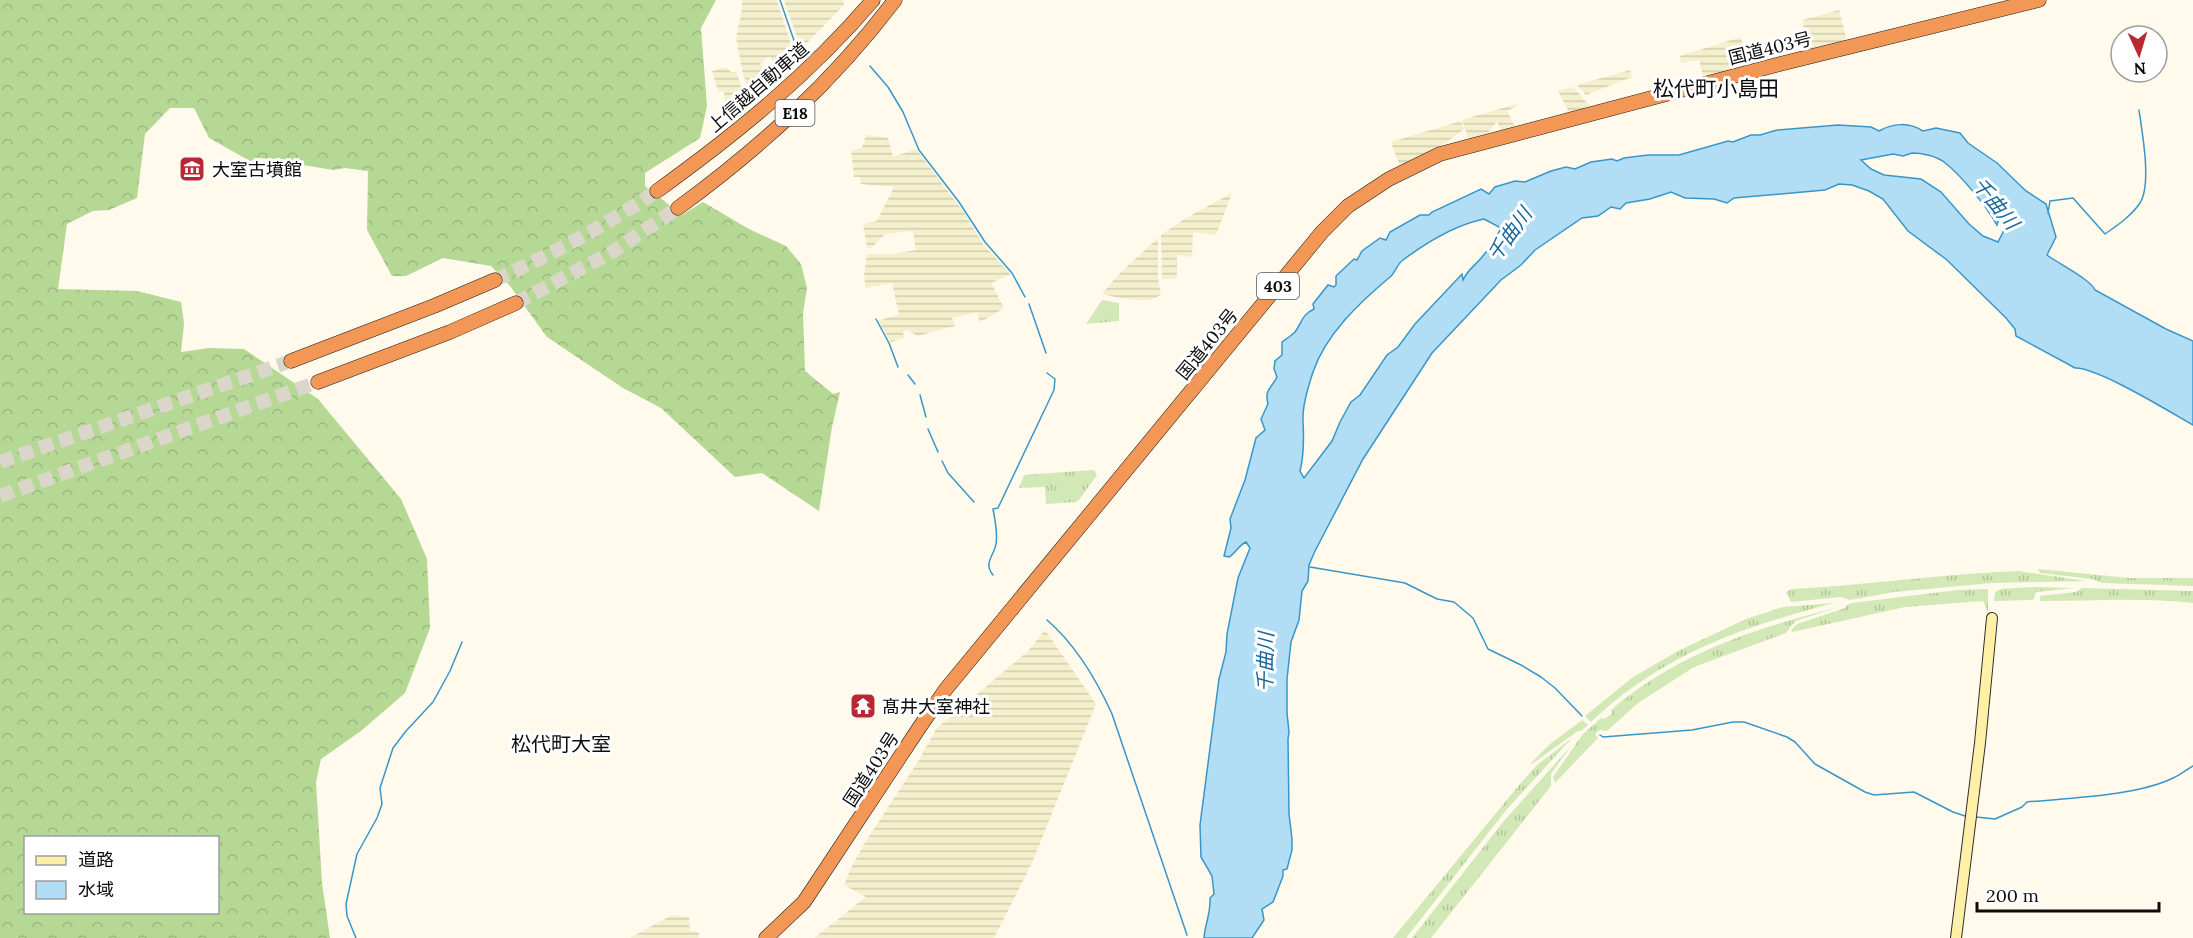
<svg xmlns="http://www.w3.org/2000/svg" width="2193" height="938" font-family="Lora,'Noto Sans JP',serif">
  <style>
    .farmland { fill: url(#farmland-rules) }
    .grass { fill: url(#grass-tufts) }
    .forest { fill: url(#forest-crowns); fill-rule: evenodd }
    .water { fill: #b1def5; stroke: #3996cb; stroke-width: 1.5; fill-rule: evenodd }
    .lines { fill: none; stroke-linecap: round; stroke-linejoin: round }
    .stream { stroke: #3996cb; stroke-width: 1.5 }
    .highway-tunnel { stroke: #dbd6ca; stroke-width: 14; stroke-dasharray: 14 7; stroke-linecap: butt }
    .secondary-casing { stroke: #2e2e2e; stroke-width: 12 }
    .highway-casing { stroke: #1d1d1d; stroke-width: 15 }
    .secondary { stroke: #fef0a7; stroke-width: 10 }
    .highway { stroke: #f29756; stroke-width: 14 }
    .labels { text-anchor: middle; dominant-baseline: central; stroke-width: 6; stroke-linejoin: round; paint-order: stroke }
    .shield { fill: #fff; stroke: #555; stroke-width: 1.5 }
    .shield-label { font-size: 16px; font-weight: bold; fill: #0c0c0c }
    .street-label { font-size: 18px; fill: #0c0c0c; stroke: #fff }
    .poi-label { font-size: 18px; fill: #0c0c0c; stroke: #fff; text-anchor: start }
    .water-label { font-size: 20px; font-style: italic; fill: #18679b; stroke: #fff }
    .neighbourhood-label { font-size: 20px; fill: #0c0c0c; stroke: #fff }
    .quarter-label { font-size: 21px; fill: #0c0c0c; stroke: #fff }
  </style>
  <defs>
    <pattern id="farmland-rules" width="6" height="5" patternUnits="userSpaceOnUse" patternTransform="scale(1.5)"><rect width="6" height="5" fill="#f4efcc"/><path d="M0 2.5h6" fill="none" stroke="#d0ccae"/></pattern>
    <pattern id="grass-tufts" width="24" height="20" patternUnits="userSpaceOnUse" patternTransform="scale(1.5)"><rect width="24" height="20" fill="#d2e8b6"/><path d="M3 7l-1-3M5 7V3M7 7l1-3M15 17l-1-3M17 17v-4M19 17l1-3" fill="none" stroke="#b3c69b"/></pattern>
    <pattern id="forest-crowns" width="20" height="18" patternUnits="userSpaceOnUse" patternTransform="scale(1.5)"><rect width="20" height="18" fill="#b6d895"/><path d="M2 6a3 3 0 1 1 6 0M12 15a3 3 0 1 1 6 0" fill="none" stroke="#9bb87f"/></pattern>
  </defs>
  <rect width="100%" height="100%" fill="#fffaeb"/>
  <g class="farmland">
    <polygon points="742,0 777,0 794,54 776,70 770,57 766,58 760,64 768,81 757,91 750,93 743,74 736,38 742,9"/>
    <polygon points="784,0 843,0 844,5 801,49"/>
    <polygon points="1839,10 1848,45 1805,56 1803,20"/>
    <polygon points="1741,37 1747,69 1704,80 1699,60 1681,63 1680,56"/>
    <polygon points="726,67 731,72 736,72 746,98 727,111 724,92 718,91 712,71"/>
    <polygon points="1630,70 1632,77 1586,95 1577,85"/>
    <polygon points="1573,87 1590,106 1585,107 1586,111 1570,114 1558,91"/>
    <polygon points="1516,104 1517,106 1507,111 1515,127 1501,131 1497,121 1485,136 1469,140 1462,120"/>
    <polygon points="1461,121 1464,129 1459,133 1445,143 1401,169 1391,142"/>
    <polygon points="866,135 888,138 893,157 916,149 965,214 983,244 1010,274 991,283 1004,308 979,323 978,312 952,318 955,326 918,336 907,330 903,332 904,338 891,342 878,321 899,314 892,283 866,288 864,276 867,254 892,254 916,250 913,231 885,234 871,248 867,248 863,224 877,221 894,187 861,184 860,177 854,177 851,151 862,148"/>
    <polygon points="1232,193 1216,235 1193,232 1192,257 1177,255 1177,275 1174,279 1162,279 1161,235 1186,218"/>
    <polygon points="1158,238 1158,277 1161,295 1150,300 1140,300 1124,299 1102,294 1120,273"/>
    <polygon points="1045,630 1096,704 1032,863 994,938 814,938 866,897 844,885 852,866 866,841 919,760 936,729 1027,652"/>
    <polygon points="672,915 689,917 690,931 699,932 699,938 630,938"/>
  </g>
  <g class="grass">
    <polygon points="1102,300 1119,303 1119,321 1086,324"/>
    <polygon points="1094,470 1097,475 1079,500 1075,502 1046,504 1045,487 1019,488 1024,475"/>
    <polygon points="2038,569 2129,578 2193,578 2193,586 2102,583 2092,579 2040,573"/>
    <path d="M2018 571 2086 581 1992 583 1894 592 1850 600 1841 597 1791 602 1786 592 1792 589C1867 585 1942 574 2018 571Z"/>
    <polygon points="2031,587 2074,588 2036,592 2034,599 2030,600 1994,601 1995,592 2001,589"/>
    <path d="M2082 588 2193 591V603C2142 597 2091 601 2040 601V596L2076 592Z"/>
    <polygon points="1988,589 1988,612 1983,601 1905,607 1792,632 1791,630 1797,624 1845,608 1847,605 1852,603 1958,590"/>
    <path d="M1834 603C1743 627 1662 654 1591 722L1585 716 1633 677 1680 650 1746 619 1783 607Z"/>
    <path d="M1839 607 1795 621 1786 633 1694 667 1638 703 1607 731 1600 730 1595 734 1598 738 1555 783 1553 777 1583 734 1601 718 1604 719 1612 714 1611 710C1680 652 1754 629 1839 607Z"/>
    <polygon points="1582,720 1588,725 1581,731 1578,731 1532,764 1531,763 1550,744"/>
    <polygon points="1572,738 1507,809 1406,938 1393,938 1520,784 1537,765"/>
    <polygon points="1571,746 1551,774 1551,786 1431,938 1412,938 1503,822"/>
  </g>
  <path class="forest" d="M0 0H716L701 28 707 106 700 138 645 173V186L682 215 703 202 749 229 786 246 801 264 807 288 803 313 805 371 833 394 840 392 832 427 819 511 762 473 735 477 661 408 623 388 547 337 510 286 491 266 443 258 406 276H392L367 230 368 171 345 168 333 170 261 158 250 161 209 138 194 108H170L145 134 137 198 109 210 93 211 67 224 58 289 137 291 181 302 184 323 181 352 209 348 244 349 318 399 401 499 427 559 430 628 405 693 361 731 321 759 316 782 322 883 330 938H0ZM26 838H218V912H26Z"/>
  <path class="water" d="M1838 125 1871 127 1879 131C1893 123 1909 122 1923 131L1936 128 1960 133 1968 143 1997 163 2026 191 2046 204 2056 237 2047 255C2059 264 2090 279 2095 290L2166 329 2193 341V425C2170 412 2097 367 2075 368L2016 336 2015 329 2006 318 1947 260 1908 231 1883 199 1869 191 1852 185 1839 184 1825 190 1734 198 1727 203 1714 199 1685 198 1671 192 1650 199 1626 203 1620 209 1611 207 1598 216 1582 218 1535 250 1521 265 1501 280 1432 353 1363 459 1315 551 1309 565 1308 581 1302 591 1299 620 1291 642 1287 679V713L1289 732 1288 739 1289 814 1292 839V850L1287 869 1283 870V876L1273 902 1262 909 1264 920 1252 938H1204C1205 924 1211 913 1210 898L1214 894 1212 876 1201 857 1200 825 1219 679 1226 652 1227 634 1238 578 1250 548 1246 542C1238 546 1235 554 1229 557L1224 556 1231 528 1230 519 1245 480 1256 438 1265 430 1261 419 1268 404C1264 389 1272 388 1277 377L1274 369 1275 361 1282 355V342C1286 339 1291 336 1295 332 1302 323 1301 315 1314 309L1313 304 1328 285 1334 287 1336 285V276L1354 259 1357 260 1362 251 1380 238 1386 240 1390 232 1420 215H1429L1432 212 1481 189 1489 194 1495 187 1515 181 1525 182 1551 171 1566 167 1575 169 1591 162 1612 159 1617 161 1624 158 1648 155H1679L1728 141 1733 142 1751 135H1760L1777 130ZM1912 153C1922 153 1936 156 1944 162 1962 176 1986 206 1997 225L1999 218 2007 224 1998 242 1983 236 1969 224 1941 192 1921 179 1884 175 1871 169 1861 160 1893 154 1903 156ZM1484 219 1501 228C1496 239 1490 248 1482 257 1475 266 1468 269 1463 280L1462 274 1415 324 1398 347 1387 355 1360 395 1351 402 1340 422 1332 441 1304 478 1300 471C1304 455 1304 438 1303 421 1302 406 1308 387 1313 372 1326 334 1359 303 1390 277 1395 273 1397 264 1403 260 1427 242 1455 225 1484 219Z"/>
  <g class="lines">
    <g class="stream">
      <polyline points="780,0 798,52"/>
      <polyline points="870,66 888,87 903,112 919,150 959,202 985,242 1012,273 1025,297"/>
      <path d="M2048 213 2050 201 2073 198 2105 234C2118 225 2131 216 2140 203 2152 184 2142 132 2139 110"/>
      <polyline points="1029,304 1046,353"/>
      <polyline points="876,319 889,343 898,367"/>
      <polyline points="908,375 915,384"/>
      <polyline points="920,395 926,417"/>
      <polyline points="928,429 938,452"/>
      <polyline points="942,461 948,473 974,502"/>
      <polyline points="1310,567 1405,583 1437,599 1454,602 1473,618 1488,649 1521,665 1541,677 1555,688 1582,716"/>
      <path d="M993 575C983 563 994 556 996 544 998 533 995 520 993 509L998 508 1054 390 1055 379 1047 373"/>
      <path d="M1047 620C1075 644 1097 681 1112 714L1187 935"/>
      <polyline points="1600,735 1603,737 1692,730 1733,722 1744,722 1787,737 1795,742 1815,764 1865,792 1874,795 1914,792 1953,812 1965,816"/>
      <path d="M1976 817 1995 819 2022 807 2027 802C2068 798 2137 796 2173 778 2180 775 2186 770 2193 766"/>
      <polyline points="356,938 347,916 346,904 357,854 377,818 382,804 380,788 393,748 406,731 433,702 450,671 462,642"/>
    </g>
    <g class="highway-tunnel">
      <path d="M495 280C552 254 605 226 657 191"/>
      <polyline points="516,303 612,252 678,208"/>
      <polyline points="0,462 291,361"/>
      <polyline points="0,496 318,382"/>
    </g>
    <g class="secondary-casing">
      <polyline id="secondary" points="1956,938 1980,743 1992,618"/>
    </g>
    <g class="highway-casing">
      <g id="highway">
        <path d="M657 191C736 134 810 74 873 0"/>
        <path d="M678 208C761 147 832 83 895 0"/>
        <polyline points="291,361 434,306 495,280"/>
        <polyline points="318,382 450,332 516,303"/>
        <polyline points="766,938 804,902 919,728 946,689 1322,232 1348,206 1389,179 1440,154 1780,64 2039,0"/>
      </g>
    </g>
    <use href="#secondary" class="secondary"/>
    <use href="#highway" class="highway"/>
  </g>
  <defs>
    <g id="museum-square" transform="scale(1.35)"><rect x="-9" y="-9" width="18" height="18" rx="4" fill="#b92734" stroke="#fff"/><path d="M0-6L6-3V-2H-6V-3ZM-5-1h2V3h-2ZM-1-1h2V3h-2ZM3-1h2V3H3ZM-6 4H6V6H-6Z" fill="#fff"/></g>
    <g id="temple-square" transform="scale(1.35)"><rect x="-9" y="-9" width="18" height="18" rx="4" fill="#b92734" stroke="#fff"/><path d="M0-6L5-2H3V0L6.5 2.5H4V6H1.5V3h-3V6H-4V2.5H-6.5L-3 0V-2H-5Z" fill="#fff"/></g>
  </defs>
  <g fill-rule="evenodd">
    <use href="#museum-square" x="192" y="169"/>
    <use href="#temple-square" x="863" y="706"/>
  </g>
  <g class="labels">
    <g class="shield">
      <rect x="775.5" y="100" width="39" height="26" rx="4.5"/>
      <rect x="1257" y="273" width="42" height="26" rx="4.5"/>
    </g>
    <g class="shield-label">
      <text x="795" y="113">E18</text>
      <text x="1278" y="286">403</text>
    </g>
    <g class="street-label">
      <text transform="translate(1770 48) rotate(-14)">国道403号</text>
      <text transform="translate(758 87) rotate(-41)">上信越自動車道</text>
      <text transform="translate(1207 344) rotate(-51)">国道403号</text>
      <text transform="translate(871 769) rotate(-57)">国道403号</text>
    </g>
    <g class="poi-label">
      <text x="212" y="169">大室古墳館</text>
      <text x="882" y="706">髙井大室神社</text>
    </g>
    <g class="water-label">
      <text transform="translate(1996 203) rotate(51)">千曲川</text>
      <text transform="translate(1509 234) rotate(-54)">千曲川</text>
      <text transform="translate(1265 662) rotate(-89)">千曲川</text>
    </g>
    <g class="neighbourhood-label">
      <text x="561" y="743">松代町大室</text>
    </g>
    <g class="quarter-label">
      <text x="1716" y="88">松代町小島田</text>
    </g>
  </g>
  <rect x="24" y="836" width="195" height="78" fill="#ffffff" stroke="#9e9e9e" stroke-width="1.5"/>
  <rect x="36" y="856" width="30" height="9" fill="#fef0a7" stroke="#9e9e9e" stroke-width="1.5"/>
  <text x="78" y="866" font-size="18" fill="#0c0c0c">道路</text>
  <rect x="36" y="881" width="30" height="18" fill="#b1def5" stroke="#9e9e9e" stroke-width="1.5"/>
  <text x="78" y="896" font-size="18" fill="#0c0c0c">水域</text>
  <g transform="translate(2139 54) rotate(176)"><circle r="28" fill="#ffffff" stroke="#9e9e9e" stroke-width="1.5"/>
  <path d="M0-4.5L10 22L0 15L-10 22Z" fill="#b92734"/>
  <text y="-9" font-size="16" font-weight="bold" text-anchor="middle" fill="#0c0c0c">N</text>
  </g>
  <path d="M1977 902v9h182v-9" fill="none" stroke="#0c0c0c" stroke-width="3"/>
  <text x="1986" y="902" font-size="18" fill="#0c0c0c" stroke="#ffffff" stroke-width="4.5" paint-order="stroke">200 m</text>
</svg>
